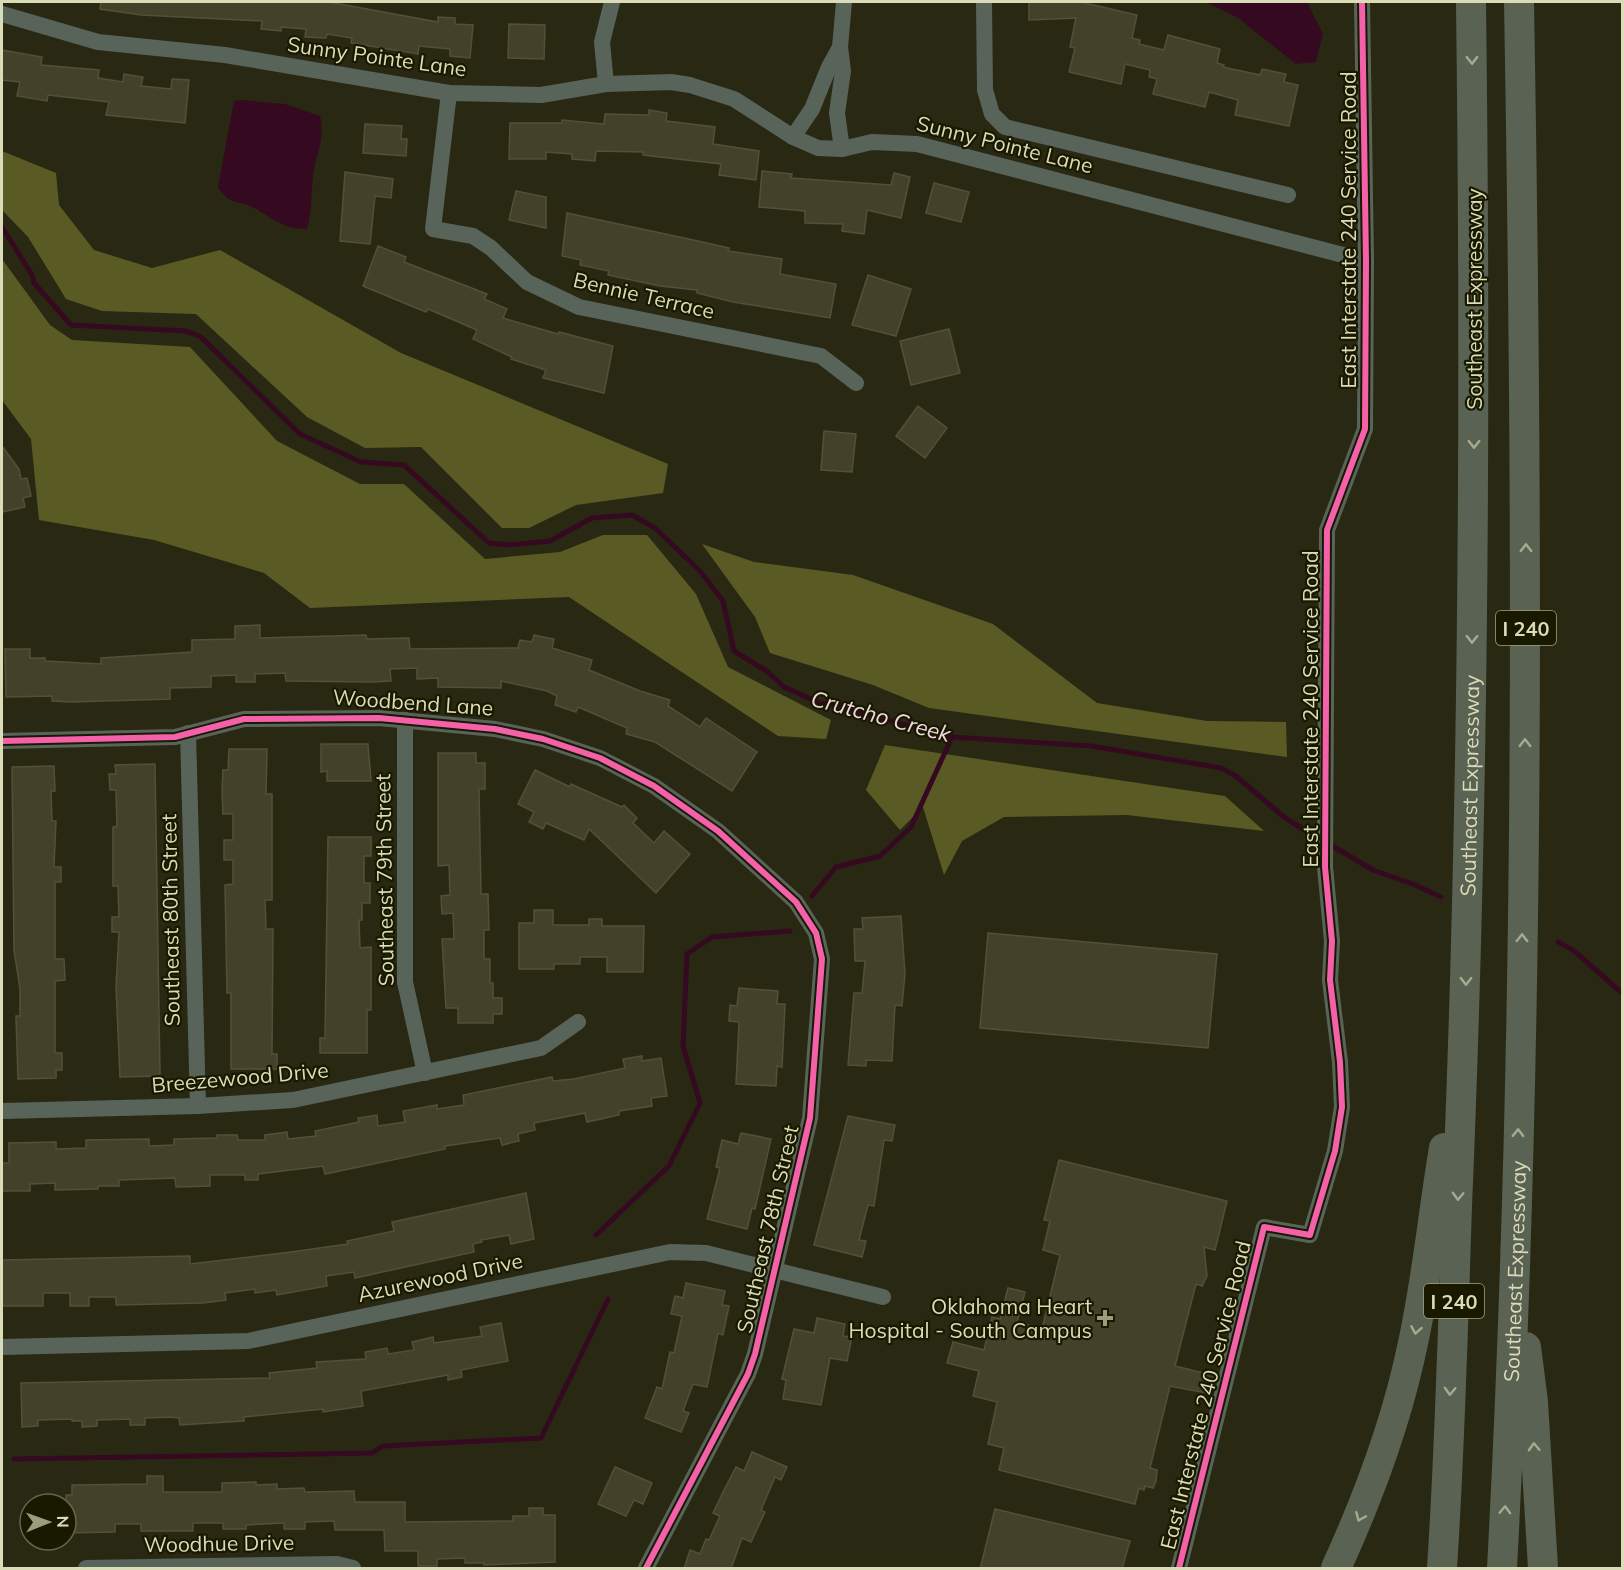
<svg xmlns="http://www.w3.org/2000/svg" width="1624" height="1570" font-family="Mulish,sans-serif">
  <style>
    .forest { fill: #5a5b24 }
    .water { fill: #350920 }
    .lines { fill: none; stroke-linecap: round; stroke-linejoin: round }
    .stream { stroke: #350920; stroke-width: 5 }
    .building { fill: #44412b; stroke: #545036; stroke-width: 1.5 }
    .minor { stroke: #58645a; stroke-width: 16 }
    .motorway { stroke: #596253; stroke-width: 30 }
    .cycleway-casing { stroke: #191900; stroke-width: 10 }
    .cycleway { stroke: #f560ab; stroke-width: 6 }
    .oneway { stroke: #a6ab90 }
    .poi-dot { fill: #9c9d7e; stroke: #191900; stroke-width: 2 }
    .labels { text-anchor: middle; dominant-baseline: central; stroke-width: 4.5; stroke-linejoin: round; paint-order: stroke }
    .shield { fill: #191900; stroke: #a0a281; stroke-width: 1.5 }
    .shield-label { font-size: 20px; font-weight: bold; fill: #dadcb8 }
    .street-label { font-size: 21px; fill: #dadcb8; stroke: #191900 }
    .poi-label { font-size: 21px; fill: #dadcb8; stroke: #191900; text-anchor: end }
    .water-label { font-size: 22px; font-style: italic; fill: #f3d8e3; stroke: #191900 }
  </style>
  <rect width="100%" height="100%" fill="#292913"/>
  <g class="forest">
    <polygon points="2,151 56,173 59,205 94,250 152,268 220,250 401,353 668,464 663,493 576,505 529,528 502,528 421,447 365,448 307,417 196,314 102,311 66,299 28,237 2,210"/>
    <polygon points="2,259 50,325 72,340 190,347 277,441 360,484 404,484 485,559 560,552 603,535 647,535 696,594 728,667 831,720 826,739 778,736 569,597 310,608 264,573 154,540 39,520 31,439 2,400"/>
    <polygon points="702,544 754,562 853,575 993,624 1097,703 1207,721 1286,722 1287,757 929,708 873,685 770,653 755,617"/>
    <polygon points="885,745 1225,796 1264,831 1127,815 1004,817 962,841 944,875 923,807 900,830 866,790"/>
  </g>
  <g class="water">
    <polygon points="1206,2 1307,2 1323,34 1316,62 1296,64 1238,18"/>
    <path d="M241 100 285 104 320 116C326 140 315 155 313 177 311 195 312 211 307 229 284 230 273 218 254 208 236 199 230 206 218 187L234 101Z"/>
  </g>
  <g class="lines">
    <g class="stream">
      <polyline points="2,227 32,275 34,283 71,325 186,331 201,337 300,434 361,462 404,465 489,543 509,545 550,541 592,518 632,515 655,528 700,571 723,601 734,651 768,672 784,687 820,703 854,707 861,713 952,737 1091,746 1221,768 1236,776 1285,818 1321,840"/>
      <polyline points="1329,844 1375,871 1413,884 1441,897"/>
      <polyline points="812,896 836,867 880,856 911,827 952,737"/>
      <polyline points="1558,942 1573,950 1622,993"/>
      <polyline points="596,1235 669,1166 700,1103 683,1046 687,954 712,937 790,931"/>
      <polyline points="14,1459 372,1453 383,1446 541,1438 608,1299"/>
    </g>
  </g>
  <g class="building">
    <polygon points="101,2 329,2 438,22 438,17 455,18 455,24 473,25 470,58 450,56 450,49 419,46 418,54 351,43 352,38 327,34 326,38 305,37 306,29 281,27 281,31 261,29 262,21 141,15 100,9"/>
    <polygon points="1029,2 1081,2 1137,15 1132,38 1140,40 1139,44 1164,50 1168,35 1220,49 1217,63 1224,65 1223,67 1260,75 1262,69 1286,74 1284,82 1298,85 1289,126 1235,115 1238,100 1209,92 1205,107 1153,94 1157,79 1149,77 1150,70 1125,64 1121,84 1069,72 1075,48 1070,47 1076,18 1029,20"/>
    <polygon points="509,24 545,25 544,59 508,58"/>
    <polygon points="2,50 42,57 41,65 99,70 98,78 123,82 124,74 143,77 141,86 171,89 172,79 189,80 185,123 106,115 109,102 48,95 47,101 17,96 20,82 2,80"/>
    <polygon points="649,110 667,113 666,121 715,127 713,144 759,151 756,180 719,175 721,164 643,155 643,152 596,151 595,161 572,159 572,154 546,152 546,159 509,159 510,123 562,123 562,120 604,124 605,114 649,115"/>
    <polygon points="365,124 402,126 401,139 407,139 406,156 363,153"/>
    <polygon points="762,171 792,174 791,178 891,185 894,173 910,177 901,218 867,210 864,234 842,231 843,224 805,223 805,211 759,207"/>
    <polygon points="345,172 393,179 391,198 375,196 370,244 340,241"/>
    <polygon points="934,183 969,192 961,222 926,213"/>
    <polygon points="516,191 546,197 546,228 509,220"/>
    <polygon points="567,213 698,241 729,248 728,251 782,259 780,274 836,284 830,318 733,302 697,293 697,290 660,286 608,275 609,271 580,265 581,260 562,256"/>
    <polygon points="378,246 406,257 404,262 487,294 484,299 507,309 503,318 558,334 559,332 613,346 604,393 543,378 546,370 511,359 512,357 473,339 477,330 428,309 426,312 363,286"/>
    <polygon points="868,275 911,289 896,336 852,325"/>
    <polygon points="949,329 960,373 911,385 900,341"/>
    <polygon points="918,406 947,428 925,458 896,436"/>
    <polygon points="824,431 856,434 852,472 821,470"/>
    <polygon points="2,446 19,469 21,479 27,478 31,496 23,498 25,507 2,512"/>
    <polygon points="260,625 260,638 366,635 367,639 409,638 410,649 518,648 520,640 532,642 534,635 554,639 552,648 592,660 589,670 640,691 670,700 668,706 700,727 706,718 757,752 732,791 655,742 626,734 627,728 578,707 576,712 555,705 557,696 547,691 501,681 501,688 438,687 438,678 417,679 417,668 390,669 391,681 372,682 286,681 285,673 255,674 255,682 236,682 236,675 211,676 211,687 170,688 170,699 72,702 52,701 52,696 6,697 5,649 30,649 30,658 45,658 45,661 101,664 101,658 192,652 192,640 235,639 235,626"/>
    <polygon points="321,744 368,744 371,781 327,781 327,771 321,772"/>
    <polygon points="229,749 267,749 266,794 272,794 272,900 265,900 266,929 273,929 272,1054 277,1054 277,1069 231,1069 231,993 227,993 225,885 233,884 233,860 224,860 224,840 233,840 233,814 223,814 222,789 223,770 228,770"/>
    <polygon points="438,753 476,753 476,763 485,763 485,789 479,789 481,894 488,894 489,930 484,930 484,959 490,959 490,983 493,983 493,998 502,998 502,1014 493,1014 493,1023 458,1023 458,1008 446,1008 442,939 454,939 453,913 442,914 441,896 450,895 449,865 438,866"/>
    <polygon points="155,764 160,1076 120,1077 116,987 119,932 112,932 112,917 119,917 118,886 113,886 113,827 117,826 116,790 110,790 109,774 116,774 115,765"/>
    <polygon points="54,766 55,791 51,791 52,821 56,821 54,867 61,867 61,882 55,882 55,959 64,959 65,980 55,981 55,1053 62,1053 62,1070 56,1070 56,1078 18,1079 16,1016 20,1016 20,989 14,950 12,767"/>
    <polygon points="535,770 570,787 571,784 622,807 624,805 637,818 633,823 654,843 664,831 690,854 656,893 589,829 584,840 546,823 543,829 529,822 534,812 518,804"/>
    <polygon points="328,837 371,837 371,856 364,856 364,883 370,883 370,903 362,903 362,920 359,920 360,948 371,947 371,1010 367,1010 367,1053 320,1053 320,1038 325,1038"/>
    <polygon points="534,910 553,910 553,925 589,925 589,919 602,919 602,926 644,926 643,972 607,972 607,957 580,957 580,964 554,964 554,969 519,969 519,923 534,923"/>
    <polygon points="901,916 905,974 902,1006 895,1005 892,1061 866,1060 866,1066 848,1065 854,993 862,993 865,961 855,961 854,929 863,929 862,918"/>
    <polygon points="988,933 1217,954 1208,1048 980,1028"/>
    <polygon points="739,988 778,991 777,1004 785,1004 782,1067 777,1066 776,1086 736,1084 739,1022 729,1021 730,1005 737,1006"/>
    <polygon points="642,1056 642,1061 661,1058 667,1096 651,1098 652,1106 619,1111 619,1115 587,1122 585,1113 534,1123 535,1130 518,1134 519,1141 502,1145 500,1138 445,1146 445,1149 325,1174 323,1166 258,1174 258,1180 245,1180 245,1175 210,1175 210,1186 176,1187 175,1178 119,1180 119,1186 98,1186 98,1189 55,1190 55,1183 30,1184 30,1191 2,1191 2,1163 9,1163 9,1143 56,1142 56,1149 86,1148 86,1140 149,1139 149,1146 174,1145 174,1139 217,1138 217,1135 237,1135 238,1140 265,1140 265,1135 287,1132 288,1139 316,1136 315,1131 359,1122 358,1118 377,1115 378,1126 405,1122 403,1111 437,1105 437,1109 464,1105 463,1095 552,1077 553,1081 574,1079 625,1068 623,1059"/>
    <polygon points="848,1116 895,1125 892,1141 884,1140 874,1206 868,1205 859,1240 866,1241 862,1257 814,1245"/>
    <polygon points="741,1133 771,1139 755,1209 752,1208 747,1229 707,1219 720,1168 716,1167 722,1140 738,1144"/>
    <polygon points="1059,1160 1227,1201 1215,1250 1204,1247 1207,1276 1202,1286 1196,1284 1175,1366 1216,1376 1211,1394 1170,1386 1150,1468 1157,1470 1156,1481 1153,1488 1145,1486 1144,1490 1139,1488 1135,1504 999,1470 1004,1448 988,1444 997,1402 973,1396 979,1371 947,1363 953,1342 984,1350 992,1317 1000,1319 1008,1288 1025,1292 1017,1322 1042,1329 1060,1255 1043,1250 1050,1221 1044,1220"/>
    <polygon points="526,1193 534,1239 511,1244 509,1235 481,1240 482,1242 473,1244 474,1252 355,1278 354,1272 326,1276 327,1286 277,1295 276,1290 255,1293 255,1289 225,1293 226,1300 203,1303 116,1305 116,1297 89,1297 89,1306 70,1306 70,1293 43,1293 43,1306 2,1306 2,1260 190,1256 190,1264 291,1252 348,1244 347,1241 394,1231 392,1222"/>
    <polygon points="686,1283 725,1291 722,1305 729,1306 723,1335 718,1333 707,1387 693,1384 683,1411 689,1413 681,1432 645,1418 657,1387 662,1389 670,1352 674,1353 682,1316 671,1314 675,1296 683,1298"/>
    <polygon points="817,1318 845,1324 843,1336 852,1337 847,1361 830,1358 821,1405 783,1399 786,1380 782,1379 794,1329 814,1333"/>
    <polygon points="501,1323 508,1361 461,1370 462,1377 448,1380 448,1375 361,1391 363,1406 323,1412 323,1409 244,1417 244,1421 195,1424 180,1425 179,1418 171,1417 145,1418 145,1425 130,1425 130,1419 97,1420 97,1426 82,1427 82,1421 72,1421 72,1419 38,1420 38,1426 22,1427 21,1383 270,1378 269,1373 317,1368 316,1362 366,1359 365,1352 387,1348 388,1354 414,1350 412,1342 433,1337 434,1343 482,1336 480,1327"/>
    <polygon points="752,1452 787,1467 781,1480 775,1477 761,1510 765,1512 751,1542 742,1538 731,1569 684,1569 690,1550 700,1554 706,1539 709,1540 720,1516 713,1513 723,1492 736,1467 744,1471"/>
    <polygon points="615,1467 652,1483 643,1504 634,1500 626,1516 598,1504"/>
    <polygon points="147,1476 163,1476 163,1492 222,1492 222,1483 256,1482 256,1485 277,1484 277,1489 304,1488 305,1492 354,1491 355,1502 405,1502 405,1522 513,1521 513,1516 529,1516 529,1508 543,1508 543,1515 555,1515 555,1562 484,1565 484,1563 465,1563 465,1558 437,1559 437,1566 418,1566 418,1551 385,1551 384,1530 335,1530 334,1521 305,1522 305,1529 284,1529 284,1523 246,1525 246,1529 223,1529 223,1523 193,1523 193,1531 141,1531 141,1524 115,1524 115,1532 66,1533 66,1495 72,1495 72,1485 147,1484"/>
    <polygon points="995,1509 1130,1541 1122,1569 980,1569"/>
  </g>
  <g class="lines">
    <g class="minor">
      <polyline points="984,2 985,90 992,114 1005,127 1288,195"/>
      <polyline points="2,14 98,42 225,55 449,93 541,95 606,84 671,82 690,85 734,99 793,137 818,148 842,149 872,142 917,144 1366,261"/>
      <polyline points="606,84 602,42 612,2"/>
      <polyline points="449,93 433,229 473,236 491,248 527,282 579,307 821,356 856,383"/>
      <polyline points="793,137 812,109 829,67 840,47"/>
      <polyline points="842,149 837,113 843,71 840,47 844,2"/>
      <polyline points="405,720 405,982 425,1073"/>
      <polyline points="188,733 198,1106"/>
      <polyline points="2,741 175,737 244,719 379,718 495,729 543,739 600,758 654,786 718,831 796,902 816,933 822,959 810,1118 755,1354 748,1374 646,1568"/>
      <polyline points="2,1111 198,1106 293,1100 541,1048 578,1022"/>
      <polyline points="2,1347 248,1341 670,1252 706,1253 883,1297"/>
      <polyline points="86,1568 337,1564 353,1568"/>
      <polyline points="1179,1568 1264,1227 1310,1235 1335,1151 1342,1107 1340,1062 1330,980 1332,941 1325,867 1327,530 1365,429 1366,261 1362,2"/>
    </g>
    <g class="motorway">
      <polyline points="1526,1347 1533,1402 1543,1568"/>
      <path d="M1336 1568C1369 1496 1397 1421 1413 1343 1427 1279 1433 1213 1444 1148"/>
      <path id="s1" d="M1442 1568C1450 1448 1453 1327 1457 1206 1474 805 1476 403 1471 2"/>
      <path id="s2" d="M1502 1568C1530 1047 1528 524 1519 2"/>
    </g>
    <g class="cycleway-casing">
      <g id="cycleway">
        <polyline points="2,741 175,737 244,719 379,718 495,729 543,739 600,758 654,786 718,831 796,902 816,933 822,959 810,1118 755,1354 748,1374 646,1568"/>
        <polyline points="1179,1568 1264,1227 1310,1235 1335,1151 1342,1107 1340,1062 1330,980 1332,941 1325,867 1327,530 1365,429 1366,261 1362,2"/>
      </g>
    </g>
    <use href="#cycleway" class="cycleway"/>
  </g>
  <defs><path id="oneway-chevron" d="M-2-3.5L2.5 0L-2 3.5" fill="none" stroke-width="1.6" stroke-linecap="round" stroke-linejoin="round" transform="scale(1.5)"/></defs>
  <g class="oneway">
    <use href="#oneway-chevron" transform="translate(1472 60) rotate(89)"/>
    <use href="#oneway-chevron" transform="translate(1474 444) rotate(90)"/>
    <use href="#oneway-chevron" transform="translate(1526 548) rotate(-90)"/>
    <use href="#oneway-chevron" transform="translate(1472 639) rotate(91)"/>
    <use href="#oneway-chevron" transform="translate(1525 743) rotate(-90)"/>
    <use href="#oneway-chevron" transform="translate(1522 938) rotate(-89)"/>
    <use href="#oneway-chevron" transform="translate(1466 981) rotate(91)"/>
    <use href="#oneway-chevron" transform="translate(1518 1133) rotate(-89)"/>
    <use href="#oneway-chevron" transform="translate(1458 1196) rotate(92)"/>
    <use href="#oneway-chevron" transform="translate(1416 1330) rotate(100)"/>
    <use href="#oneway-chevron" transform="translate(1450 1391) rotate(92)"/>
    <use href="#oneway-chevron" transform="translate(1534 1447) rotate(-92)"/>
    <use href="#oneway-chevron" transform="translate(1505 1510) rotate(-88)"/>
    <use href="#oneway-chevron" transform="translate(1360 1517) rotate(113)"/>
  </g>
  <path class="poi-dot" d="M1102 1309h6v6h6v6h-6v6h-6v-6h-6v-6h6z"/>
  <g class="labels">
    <g class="shield">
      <rect x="1496" y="611" width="60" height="34" rx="4.5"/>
      <rect x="1424" y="1284" width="60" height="34" rx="4.5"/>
    </g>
    <g class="shield-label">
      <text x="1526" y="628">I 240</text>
      <text x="1454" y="1301">I 240</text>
    </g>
    <g class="street-label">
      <text transform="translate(377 56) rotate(8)">Sunny Pointe Lane</text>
      <text transform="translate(1005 144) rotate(14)">Sunny Pointe Lane</text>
      <text transform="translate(1348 230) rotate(-90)">East Interstate 240 Service Road</text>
      <text transform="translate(644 295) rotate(13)">Bennie Terrace</text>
      <text transform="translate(1474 299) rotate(-90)">Southeast Expressway</text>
      <text transform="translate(413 702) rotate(4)">Woodbend Lane</text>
      <text transform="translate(1310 709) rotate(-90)">East Interstate 240 Service Road</text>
      <text stroke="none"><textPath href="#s1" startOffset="783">Southeast Expressway</textPath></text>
      <text transform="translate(384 880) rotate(-91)">Southeast 79th Street</text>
      <text transform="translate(170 920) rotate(-91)">Southeast 80th Street</text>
      <text transform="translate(240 1077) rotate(-5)">Breezewood Drive</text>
      <text transform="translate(767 1229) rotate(-77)">Southeast 78th Street</text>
      <text stroke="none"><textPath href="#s2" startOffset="297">Southeast Expressway</textPath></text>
      <text transform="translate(440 1277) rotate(-12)">Azurewood Drive</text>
      <text transform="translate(1205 1395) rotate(-76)">East Interstate 240 Service Road</text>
      <text transform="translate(219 1543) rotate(-1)">Woodhue Drive</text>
    </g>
    <g class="poi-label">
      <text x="1092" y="1306">Oklahoma Heart<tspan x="1092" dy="24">Hospital - South Campus</tspan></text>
    </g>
    <g class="water-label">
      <text transform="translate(881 716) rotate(15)">Crutcho Creek</text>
    </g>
  </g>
  <rect width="1624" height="1570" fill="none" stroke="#dadcb8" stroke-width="6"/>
  <g transform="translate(48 1522) rotate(89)"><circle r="28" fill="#191900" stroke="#66674a" stroke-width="1.5"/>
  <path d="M0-4.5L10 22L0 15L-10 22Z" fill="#9c9d7e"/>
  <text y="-9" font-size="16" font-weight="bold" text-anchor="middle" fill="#dadcb8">N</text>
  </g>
</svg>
